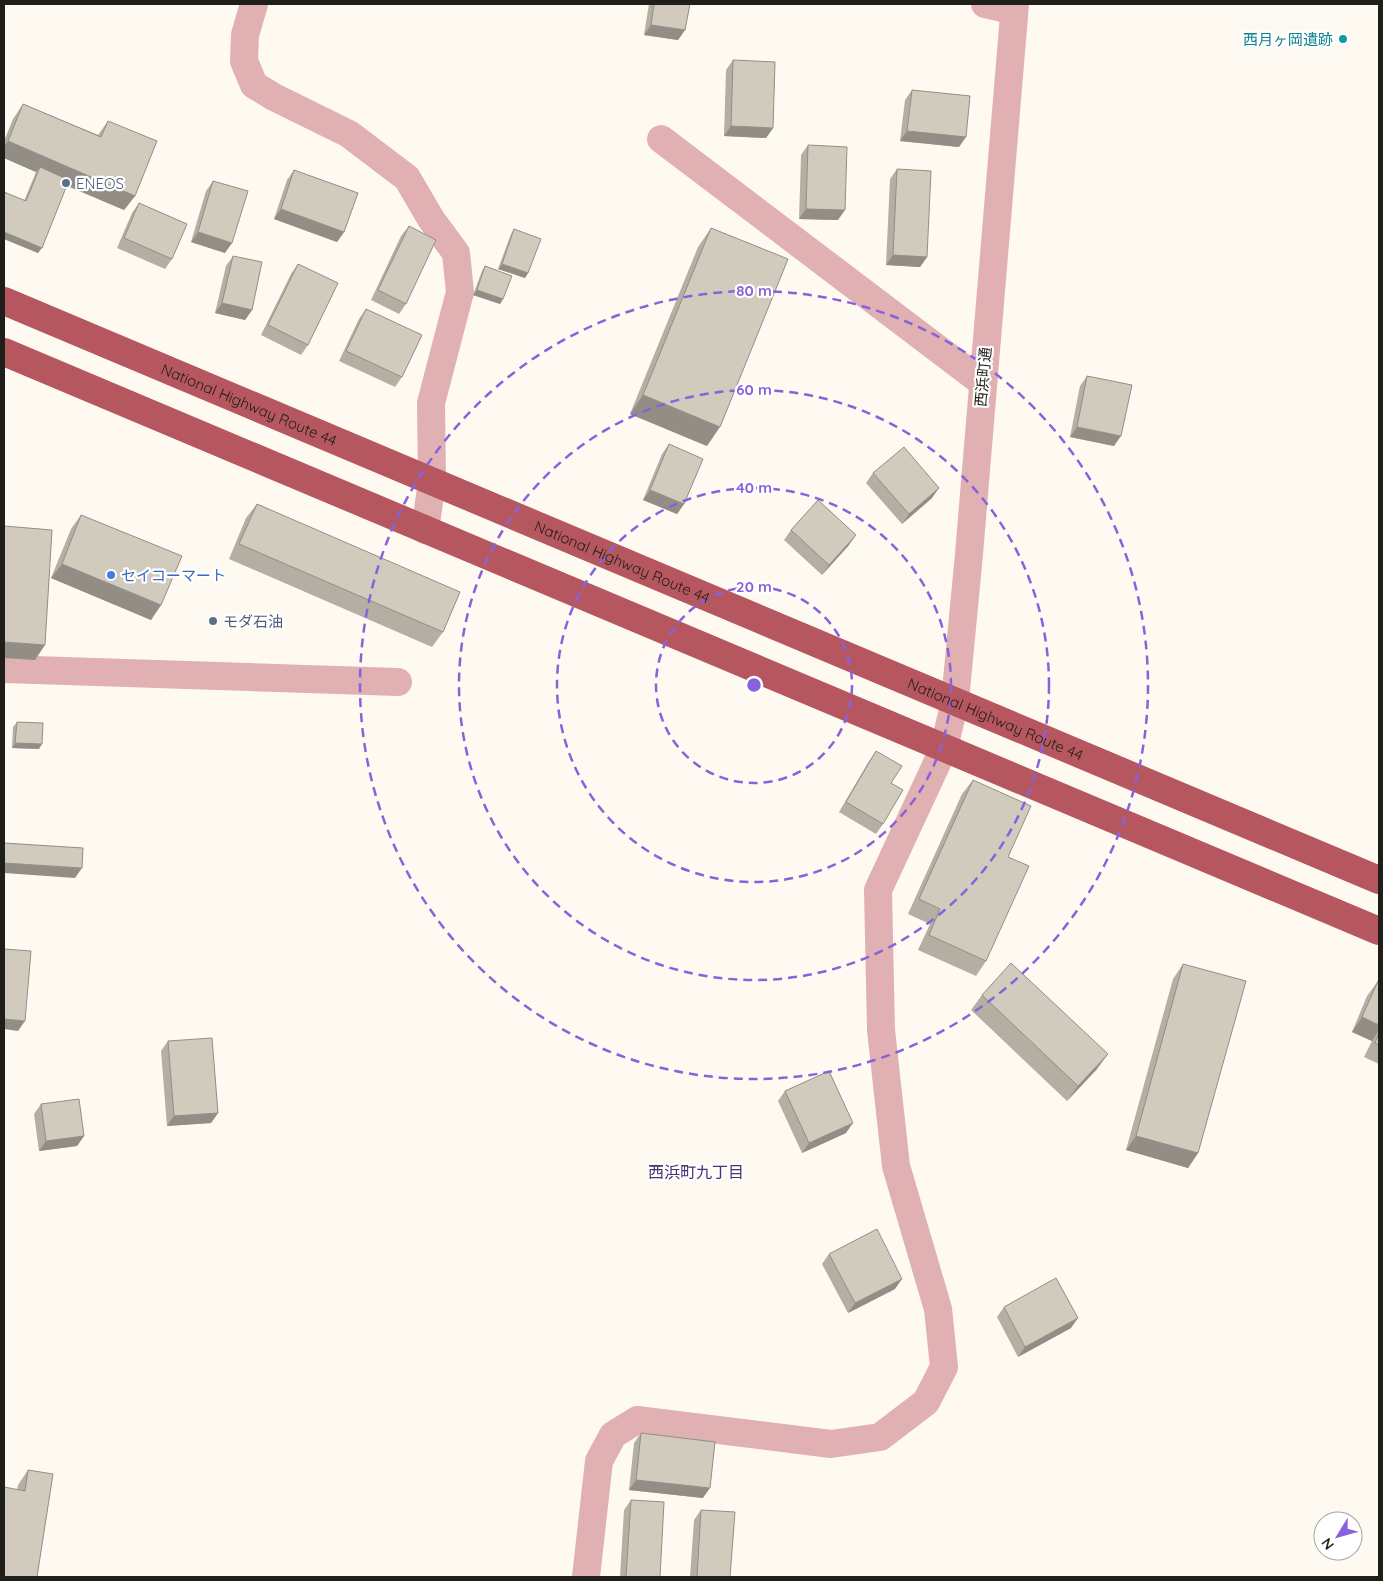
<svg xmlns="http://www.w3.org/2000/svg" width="1383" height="1581" font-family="Quicksand,'Noto Sans JP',sans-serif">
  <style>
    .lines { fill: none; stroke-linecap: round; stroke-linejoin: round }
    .minor { stroke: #e0b0b2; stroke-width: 28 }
    .highway { stroke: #b65760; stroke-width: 28 }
    .wall { fill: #b4afa3 }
    .shaded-wall { fill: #928e85 }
    .building { fill: #d1cbbe; stroke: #928e85 }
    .ring { fill: none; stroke: #8762dc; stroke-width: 2.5; stroke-dasharray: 9 6 }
    .culture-dot { fill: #0f9aa8; stroke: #fff; stroke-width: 2 }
    .service-dot { fill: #5c6f8a; stroke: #fff; stroke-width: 2 }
    .shop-dot { fill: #3f7fe0; stroke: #fff; stroke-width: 2 }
    .labels { text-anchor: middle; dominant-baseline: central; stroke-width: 4.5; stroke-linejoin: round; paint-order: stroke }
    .culture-label { font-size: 15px; fill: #0d838f; stroke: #fff; text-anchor: end }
    .service-label { font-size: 15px; fill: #4e5e75; stroke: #fff; text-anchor: start }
    .street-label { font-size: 15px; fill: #201e19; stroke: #fff }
    .shop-label { font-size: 15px; fill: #366cbe; stroke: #fff; text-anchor: start }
    .neighbourhood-label { font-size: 16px; fill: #453471; stroke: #fff }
    .centre { fill: #8762dc; stroke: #fff; stroke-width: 2.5 }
    .ring-label { font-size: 15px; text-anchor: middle; font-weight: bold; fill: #8762dc; stroke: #fff; stroke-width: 4.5; stroke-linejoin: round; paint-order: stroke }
  </style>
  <rect width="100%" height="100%" fill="#fefaf2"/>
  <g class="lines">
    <g class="minor">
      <polyline points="254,4 245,35 244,61 254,85 274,97 349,134 407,178 431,219 456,253 460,292 431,403 432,482 425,530"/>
      <polyline points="985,4 1014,11"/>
      <polyline points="661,139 983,383"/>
      <polyline points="4,669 398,682"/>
      <polyline points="586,1577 599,1461 613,1435 637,1420 831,1444 880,1437 926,1402 944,1367 938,1309 896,1166 881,1030 878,890 944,748 955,701 969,554 1015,4"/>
    </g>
    <g class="highway">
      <path id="s1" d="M4 301 1379 880"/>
      <polyline points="4,352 1379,931"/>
    </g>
  </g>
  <g class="wall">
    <polygon points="649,4 690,4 685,30 678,40 644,35"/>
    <polygon points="733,60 773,128 766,138 724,136 726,70"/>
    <polygon points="912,90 959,147 900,141 905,100"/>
    <polygon points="23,104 98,135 108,121 135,196 124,210 67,186 38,253 4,239 4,192 24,201 36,172 4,158 4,141 13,119"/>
    <polygon points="808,145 838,220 799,219 801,155"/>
    <polygon points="897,169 927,257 920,267 886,265 890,179"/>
    <polygon points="294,170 344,232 337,242 274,219 287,180"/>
    <polygon points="213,181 225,253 191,242 206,191"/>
    <polygon points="139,203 172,259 165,269 117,248 132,213"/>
    <polygon points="409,226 406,304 399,314 371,300 401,236"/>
    <polygon points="711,228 707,446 630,414 698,247"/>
    <polygon points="514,229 528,273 525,278 498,269 511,234"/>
    <polygon points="233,256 252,310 245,320 215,313 226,266"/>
    <polygon points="298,264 308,345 301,355 261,335 291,274"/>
    <polygon points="485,266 503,299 500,304 473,295 482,271"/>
    <polygon points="366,309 402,377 395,387 339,361 359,319"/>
    <polygon points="1087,376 1114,446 1070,437 1080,386"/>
    <polygon points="669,444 684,504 677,514 643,500 662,454"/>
    <polygon points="873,473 932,498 902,524 866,483"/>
    <polygon points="257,504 443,632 432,647 229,559 246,518"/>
    <polygon points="81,515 161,605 151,620 51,578 71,529"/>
    <polygon points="791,530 849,545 822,575 784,540"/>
    <polygon points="17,722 39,749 12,748 13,727"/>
    <polygon points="876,751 891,783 883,824 876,834 839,812 869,761"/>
    <polygon points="973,780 1008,857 986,961 976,976 918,950 930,924 908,914 962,794"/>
    <polygon points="1183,964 1198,1153 1188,1168 1126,1150 1173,979"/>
    <polygon points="1378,981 1379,982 1379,1064 1364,1057 1372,1041 1352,1032 1367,996"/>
    <polygon points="982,995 1097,1069 1067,1101 971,1010"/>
    <polygon points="168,1041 218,1113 211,1123 167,1126 161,1051"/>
    <polygon points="785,1091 846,1133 802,1153 778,1101"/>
    <polygon points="41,1104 84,1136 77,1146 39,1151 34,1114"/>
    <polygon points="829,1254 895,1289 848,1313 822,1264"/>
    <polygon points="1004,1307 1071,1328 1018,1357 997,1317"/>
    <polygon points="641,1433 703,1498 629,1490 634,1443"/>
    <polygon points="28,1470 37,1577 17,1490 18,1485"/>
    <polygon points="631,1500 660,1577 620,1577 624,1510"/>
    <polygon points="701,1510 730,1577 690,1577 694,1520"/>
  </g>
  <g class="shaded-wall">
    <polygon points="651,25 685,30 678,40 644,35"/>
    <polygon points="731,126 773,128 766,138 724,136"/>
    <polygon points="907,131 966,137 959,147 900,141"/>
    <polygon points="8,141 135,196 124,210 38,173 40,167 36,172 4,158 4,147"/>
    <polygon points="281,209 344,232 337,242 274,219"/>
    <polygon points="806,209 845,210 838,220 799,219"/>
    <polygon points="4,232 42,248 38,253 4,239"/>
    <polygon points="198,232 232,243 225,253 191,242"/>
    <polygon points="893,255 927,257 920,267 886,265"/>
    <polygon points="502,264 528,273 525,278 498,269"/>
    <polygon points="477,290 503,299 500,304 473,295"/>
    <polygon points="222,303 252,310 245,320 215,313"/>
    <polygon points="643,395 720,427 707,446 630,414"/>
    <polygon points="1077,427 1121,436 1114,446 1070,437"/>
    <polygon points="939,488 932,498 902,524 909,514"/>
    <polygon points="650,490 684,504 677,514 643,500"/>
    <polygon points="856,535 849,545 822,575 829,565"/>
    <polygon points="62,564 161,605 151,620 51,578"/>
    <polygon points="4,642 45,645 35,660 4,658"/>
    <polygon points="15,743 42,744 39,749 12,748"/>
    <polygon points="4,863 82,868 75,878 4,873"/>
    <polygon points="1362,1017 1379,1025 1379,1030 1372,1041 1352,1032"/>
    <polygon points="4,1019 25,1021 18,1031 4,1029"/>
    <polygon points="1108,1054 1097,1069 1067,1101 1078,1086"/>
    <polygon points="218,1113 211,1123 167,1126 174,1116"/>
    <polygon points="853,1123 846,1133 802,1153 809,1143"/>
    <polygon points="84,1136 77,1146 39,1151 46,1141"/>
    <polygon points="1136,1136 1198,1153 1188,1168 1126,1150"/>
    <polygon points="902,1279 895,1289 848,1313 855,1303"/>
    <polygon points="1078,1318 1071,1328 1018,1357 1025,1347"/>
    <polygon points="636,1480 710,1488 703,1498 629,1490"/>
  </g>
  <g class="building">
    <polygon points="654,4 690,4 685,30 651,25"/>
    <polygon points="733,60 775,62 773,128 731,126"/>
    <polygon points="912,90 970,96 966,137 907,131"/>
    <polygon points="23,104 101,137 108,121 157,141 135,196 8,141"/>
    <polygon points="808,145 847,147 845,210 806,209"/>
    <polygon points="40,167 69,180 42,248 4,232 4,192 26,201"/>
    <polygon points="897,169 931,171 927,257 893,255"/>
    <polygon points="294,170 358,193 344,232 281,209"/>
    <polygon points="213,181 248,191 232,243 198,232"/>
    <polygon points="139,203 187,224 172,259 124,238"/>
    <polygon points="409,226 436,240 406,304 378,290"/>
    <polygon points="711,228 788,259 720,427 643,395"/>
    <polygon points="514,229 541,239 528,273 502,264"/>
    <polygon points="233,256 262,262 252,310 222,303"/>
    <polygon points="298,264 338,283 308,345 268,325"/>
    <polygon points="485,266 512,276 503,299 477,290"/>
    <polygon points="366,309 422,335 402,377 346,351"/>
    <polygon points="1087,376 1132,385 1121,436 1077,427"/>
    <polygon points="669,444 703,459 684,504 650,490"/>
    <polygon points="904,447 939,488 909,514 873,473"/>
    <polygon points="818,500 856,535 829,565 791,530"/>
    <polygon points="257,504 460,592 443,632 239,544"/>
    <polygon points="81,515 182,556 161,605 62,564"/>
    <polygon points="4,526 52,530 45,645 4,642"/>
    <polygon points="17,722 43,723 42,744 15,743"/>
    <polygon points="876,751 902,766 891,783 903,790 883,824 846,802"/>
    <polygon points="973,780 1031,806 1008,857 1029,866 986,961 929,935 940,909 919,899"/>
    <polygon points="4,843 83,848 82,868 4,863"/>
    <polygon points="4,949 31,951 25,1021 4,1019"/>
    <polygon points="1011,963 1108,1054 1078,1086 982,995"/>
    <polygon points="1183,964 1246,981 1198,1153 1136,1136"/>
    <polygon points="1378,981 1379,982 1379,1025 1362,1017"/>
    <polygon points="1379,1033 1379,1045 1375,1043"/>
    <polygon points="212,1038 218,1113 174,1116 168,1041"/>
    <polygon points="829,1071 853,1123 809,1143 785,1091"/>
    <polygon points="79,1099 84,1136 46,1141 41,1104"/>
    <polygon points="877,1229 902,1279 855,1303 829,1254"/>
    <polygon points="1056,1278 1078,1318 1025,1347 1004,1307"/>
    <polygon points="641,1433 715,1442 710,1488 636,1480"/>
    <polygon points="28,1470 53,1474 37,1577 4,1577 4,1487 25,1491"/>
    <polygon points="631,1500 664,1502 660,1577 626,1577"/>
    <polygon points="701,1510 735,1512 730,1577 697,1577"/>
  </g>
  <g class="ring">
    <circle cx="754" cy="685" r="98"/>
    <circle cx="754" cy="685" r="197"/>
    <circle cx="754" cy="685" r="295"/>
    <circle cx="754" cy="685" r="394"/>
  </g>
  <circle class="culture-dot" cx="1343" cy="39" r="5"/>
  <g class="service-dot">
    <circle cx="66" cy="183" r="5"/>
    <circle cx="213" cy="621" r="5"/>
  </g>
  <circle class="shop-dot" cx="111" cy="575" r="5"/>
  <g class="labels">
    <g class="culture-label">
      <text x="1333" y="39">西月ヶ岡遺跡</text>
    </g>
    <g class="service-label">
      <text x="76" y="183">ENEOS</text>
      <text x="223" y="621">モダ石油</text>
    </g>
    <g class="street-label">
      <text transform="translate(983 377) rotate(-85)">西浜町通</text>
      <text stroke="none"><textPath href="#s1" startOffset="266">National Highway Route 44</textPath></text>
      <text stroke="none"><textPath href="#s1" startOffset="671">National Highway Route 44</textPath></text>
      <text stroke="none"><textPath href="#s1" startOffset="1076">National Highway Route 44</textPath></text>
    </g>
    <g class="shop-label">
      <text x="121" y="575">セイコーマート</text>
    </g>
    <g class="neighbourhood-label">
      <text x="696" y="1172">西浜町九丁目</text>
    </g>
  </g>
  <circle cx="754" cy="685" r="8" class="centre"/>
  <g class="ring-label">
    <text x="754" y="296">80 m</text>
    <text x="754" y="395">60 m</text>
    <text x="754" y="493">40 m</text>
    <text x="754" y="592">20 m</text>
  </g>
  <rect width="1383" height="1581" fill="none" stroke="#201e19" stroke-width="10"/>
  <g transform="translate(1338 1536) rotate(233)"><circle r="24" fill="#ffffff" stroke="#a6a5a3"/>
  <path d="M0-4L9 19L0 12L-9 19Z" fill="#8762dc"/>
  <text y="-8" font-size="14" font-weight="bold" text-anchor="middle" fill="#201e19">N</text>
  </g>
</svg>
